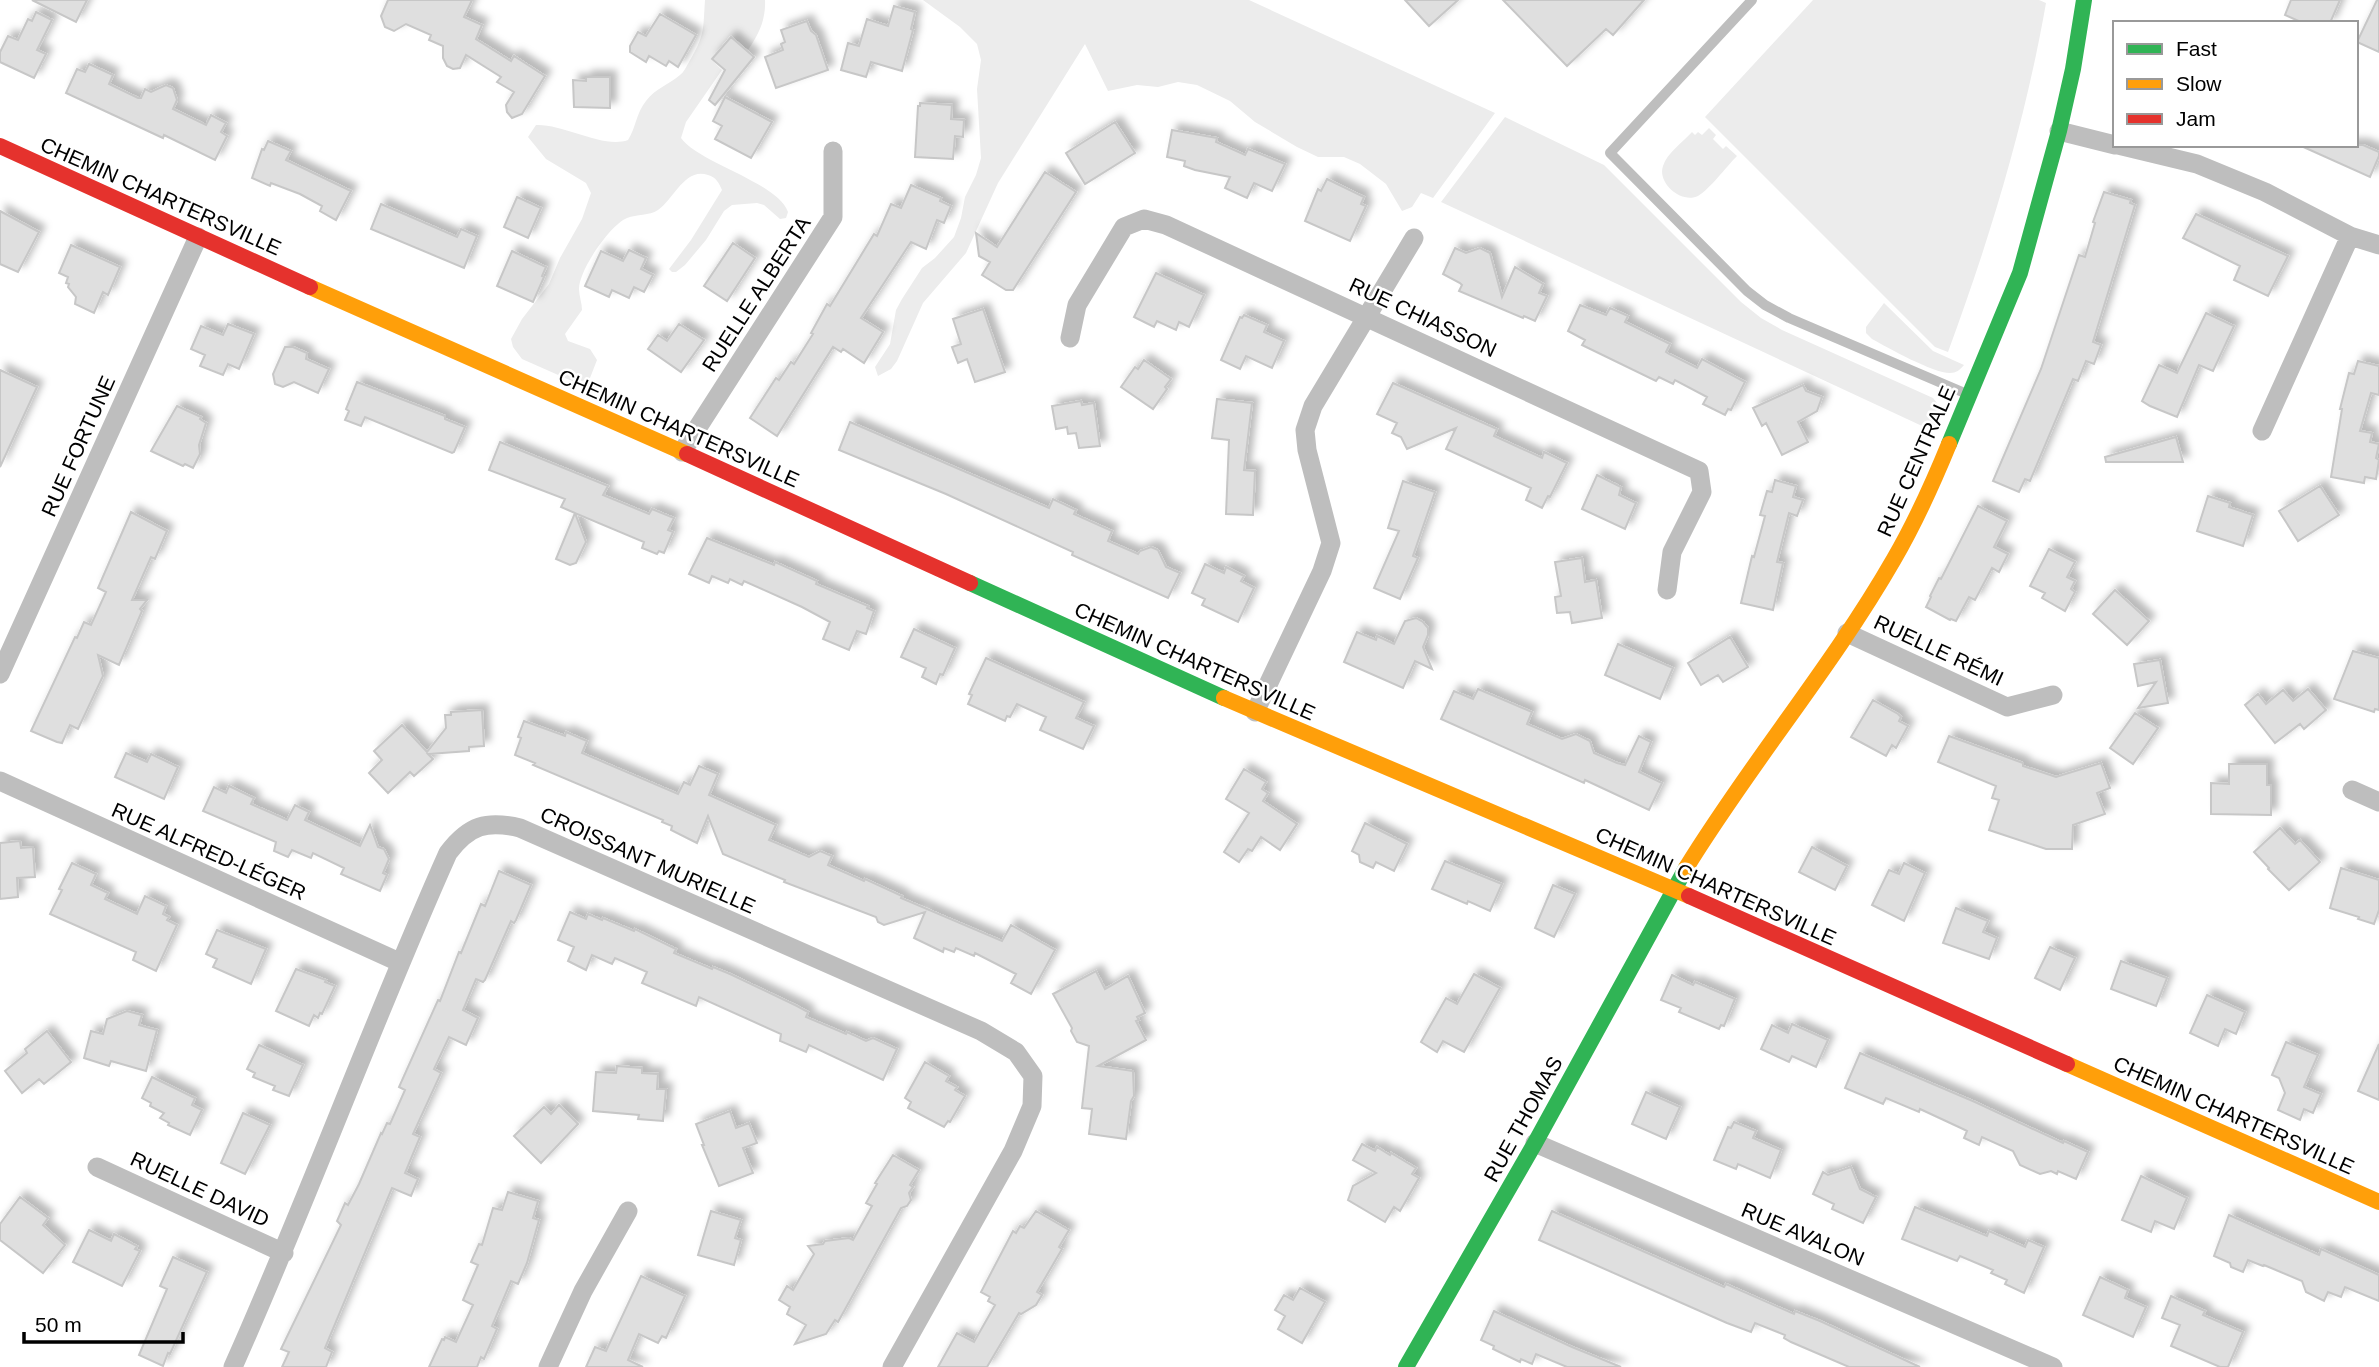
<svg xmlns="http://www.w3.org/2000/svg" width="2379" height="1367" viewBox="0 0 2379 1367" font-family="Helvetica,sans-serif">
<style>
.green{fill:#ececec}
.building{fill:#dfdfdf;stroke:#c7c7c7;stroke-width:2;filter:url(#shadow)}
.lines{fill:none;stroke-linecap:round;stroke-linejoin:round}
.lane{stroke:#bebebe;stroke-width:10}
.street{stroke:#bebebe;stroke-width:19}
.fast{stroke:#30b455;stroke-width:16}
.slow{stroke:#ff9f0a;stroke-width:16}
.jam{stroke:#e5322d;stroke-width:16}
.labels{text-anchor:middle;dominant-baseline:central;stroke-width:5;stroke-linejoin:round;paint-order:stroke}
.street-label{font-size:21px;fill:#000;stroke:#fff}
</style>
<defs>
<filter id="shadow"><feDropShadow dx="6" dy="-6" stdDeviation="3.5" flood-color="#0004"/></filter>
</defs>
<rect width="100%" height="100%" fill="#fff"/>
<path class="green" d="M705,0H765C766,19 759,34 748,50L730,36L711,59L722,70L686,122L681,138C699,163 777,182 788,212L786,218L780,219L764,205L757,203L732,205L724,211L706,240L685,265L676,272H672L669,269L691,240L722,190C719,183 716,177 708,175C685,167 674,199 658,210C649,216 637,214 627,218C610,225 579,270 579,289C579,296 582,303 582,310L565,334L568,341L590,349L597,360L590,378L580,383L574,382L522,359L513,347L511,339L522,319L549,284L560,258L582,219L591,193L586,183L546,159L528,137L536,125C565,124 603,149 628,140C636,128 636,113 646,101C656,88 668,85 680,75C684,72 686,67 689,62C705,35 703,30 705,0Z
M923,0H1249L1495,113L1433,198L1421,193L1412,207L1402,211L1386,184L1360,164L1344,157H1318L1297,147L1255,122L1230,101L1197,85L1178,82L1158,87L1137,85L1108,91L1085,44L998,183L966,253L923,303L897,361L891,369L878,376L875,367L890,344L896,310L902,299L922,268L935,258L954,237L961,218L965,197L976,175L981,158L977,89L981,60L977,44L960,27Z
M1813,0H2039L2046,3C2025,123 1990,238 1948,352L1935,347L1705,117Z
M1505,117L1604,165L1741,302L1761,318L1782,330L1933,398C1944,410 1941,419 1935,432L1441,202Z
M1709,128L1716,135L1713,139L1723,149L1726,146L1737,156C1726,167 1710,189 1698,196C1681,204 1657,183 1663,166C1667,153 1683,142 1692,132L1695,135L1698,132L1702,135Z
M1884,303L1933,351L1964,365C1960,370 1956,373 1950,373C1933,373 1888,348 1872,339L1866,333V327Z"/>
<path class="building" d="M32,0H87L76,22Z
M388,0H472L464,17L482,25L476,39L511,61L514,56L545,76L522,114L512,118L507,112L506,105L514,92L497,82L501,77L466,55L460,68L453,69L447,66L443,58V46L429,40L431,35L406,24L394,31L385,27L381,16Z
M1405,0H1458L1429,26Z
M1503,0H1644L1613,35L1606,29L1567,66Z
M2291,0H2340L2330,23H2303L2285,15Z
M2377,0H2379V52L2357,42Z
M894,6L915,12L911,29L913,30L902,71L871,62L866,77L841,70L848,43L859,46L867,19L888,26Z
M36,12L52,20L37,50L46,54L34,78L0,62V52L8,36L18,40L28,19L32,21Z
M660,14L696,35L678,67L669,61L666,66L649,56L646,62L630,52V46L638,32L646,36Z
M807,21L811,31L816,35L828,70L776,88L765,57L783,50L781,44L785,42L781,30Z
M731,37L754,57L715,105L709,100L725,70L712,59Z
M89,64L113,75L109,84L138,98H141L145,89L151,92L166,85L173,88L177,100L173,109L206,125L211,115L226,123L221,132L227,136L215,160L164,135L163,138L66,93L77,69L85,72Z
M586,77H610V108L574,107L573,80L586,81Z
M725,97L772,122L751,158L715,139L722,126L713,121Z
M920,103L952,105L951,119L964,120L963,137L955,136L953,159L915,157L918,106H920Z
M1115,122L1135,153L1085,184L1066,153Z
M1172,130L1217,138L1216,142L1245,155L1248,149L1285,164L1272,191L1254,183L1247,198L1225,188L1230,177L1195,170L1184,166L1185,161L1167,157Z
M268,141L291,151L286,160L351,191L336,220L320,211L322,206L300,194L271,183L270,186L252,178L262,149L264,150Z
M2299,145H2363L2379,152V156L2370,177Z
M1045,172L1076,192L1013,290H1006L982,275L990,262L979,256L976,233L997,247Z
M1327,179L1364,197L1361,204L1366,206L1350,241L1305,221L1318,189L1321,191Z
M911,185L941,198L940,201L951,206L944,223L937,220L926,249L911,242L861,318L883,332L864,363L843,349L841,352L833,347L777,436L750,418L776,378L779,380L791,362L794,364L813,334L811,333L827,304L830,306L874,234L877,236L891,204L901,208Z
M2104,192L2131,200L2130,203L2135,205L2093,342L2101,345L2094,364L2086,361L2078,381L2073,379L2030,481L2025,479L2019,492L1993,481L2041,369L2079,255L2085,257L2095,223L2093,222Z
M517,197L541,208L528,238L504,227Z
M381,204L457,237L461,229L477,236L464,268L371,229Z
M0,211L39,232L18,272L0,264Z
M2196,214L2288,256L2268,296L2234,280L2240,266L2183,238Z
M733,243L755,258L727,301L704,286Z
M71,245L120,267L108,295L103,292L94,313L75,304L76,297L68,287L69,284L66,283L68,277L59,273Z
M1455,248L1466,253L1480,248L1490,253L1502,297L1515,267L1543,284L1539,293L1547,296L1535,321L1524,316L1523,318L1459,291L1462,285L1460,283L1443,274Z
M629,250L646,258L641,269L653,275L644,292L634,287L629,298L612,290L609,297L585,286L601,251L623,261Z
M512,251L546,267L542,276L544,277L533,302L497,286Z
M1156,273L1204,295L1189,327L1179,322L1176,330L1157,321L1154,327L1134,317Z
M1580,305L1606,315L1610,308L1628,316L1625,322L1670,344L1666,352L1669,354L1697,368L1702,359L1745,382L1731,410L1728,409L1725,415L1703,404L1707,397L1675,380L1673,384L1659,377L1656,381L1582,345L1585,340L1568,331Z
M983,309L1005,372L975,382L967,359L958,363L952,347L961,344L953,319Z
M2206,313L2234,326L2213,371L2199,365L2177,417L2150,406L2142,401L2159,365L2177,373Z
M1244,315L1267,325L1264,332L1284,341L1272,368L1246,356L1240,369L1221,360L1240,317L1242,318Z
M228,324L254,334L239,369L228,364L223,375L200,366L205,355L191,349L201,326L223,335Z
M679,324L704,340L681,372L648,349L658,335L667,341Z
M285,347H293L307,353L306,359L329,369L318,393L294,382L283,387L275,384L273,374Z
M1144,360L1171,379L1165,387L1167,389L1153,409L1121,387L1135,367L1138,369Z
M2358,361L2379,366V395L2371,393L2360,431L2372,433L2370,442L2379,444L2376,458L2379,460L2376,479L2365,477L2364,483L2331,477L2342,409H2340L2349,373L2354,374Z
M0,370L37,387L0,467Z
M357,382L445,416V419L465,427L454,452L452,453L365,417L361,426L345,420L349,411L346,409Z
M1393,383L1497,429L1494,436L1542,458L1544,452L1567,463L1550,497L1548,496L1542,508L1526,500L1531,488L1446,449L1456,428L1407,449L1401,437L1392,433L1397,423L1377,414Z
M1803,385L1806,391L1822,397L1817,411L1798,422L1808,442L1782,455L1766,423L1762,426L1753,408Z
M1217,399L1252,403L1244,470L1255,471L1253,515L1226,514L1229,440L1212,438Z
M1081,401L1082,405L1094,403L1100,446L1079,448L1076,433L1068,434L1067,427L1056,429L1052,406Z
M177,406L201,417L200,419L206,423L199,445L200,454L193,468L185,464L183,466L151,451Z
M850,422L1049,508L1053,499L1076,510L1074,514L1112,531L1108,541L1138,554L1140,551L1151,547L1158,550L1166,567L1180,573L1168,598L1072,555L1073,552L946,494L839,450Z
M2176,437L2183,462H2106L2105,457Z
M500,442L608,486L603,495L649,514L652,509L674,518L668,530L673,532L664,553L659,551L657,554L642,548L644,542L575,513L586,542L576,563L570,565L556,559L575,513L561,507L565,499L489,470Z
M1597,475L1621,487L1619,495L1636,503L1625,529L1582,509Z
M1775,480L1796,486L1793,497L1803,500L1797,516L1789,513L1777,562L1783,563L1773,610L1741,603L1752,556L1754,557L1765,516L1760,515L1767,491L1772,492Z
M1403,481L1435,492L1413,556L1418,558L1400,599L1374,588L1399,531L1388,528Z
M2320,486L2339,515L2298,541L2279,511Z
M2208,496L2230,503L2229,507L2253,515L2243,546L2197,531Z
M1978,506L2007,521L1994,547L2008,554L1999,572L1992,568L1975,600L1969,597L1956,621L1951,619L1950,620L1926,607L1931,597L1930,596L1939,578L1941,579Z
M131,512L167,531L155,559L151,557L132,600H147L140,609L142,611L119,665L98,655L103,676L78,729L70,725L62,743L57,742L31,731L75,637L77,638L84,622L91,625L106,592L98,588Z
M707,538L774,565L775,562L817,581L816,584L868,606L867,608L874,611L866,634L857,631L849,650L823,639L830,622L802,607L744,581L742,585L730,579L728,583L712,576L709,583L689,574Z
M2049,549L2075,562L2067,577L2075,581L2071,589L2075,592L2065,611L2042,598L2045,593L2030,586Z
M1582,558L1585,582L1596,580L1602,618L1572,623L1570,612L1557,613L1555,597L1561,596L1555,562Z
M1205,564L1224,573L1226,567L1244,576L1241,581L1254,588L1238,622L1202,605L1205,599L1192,593Z
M2115,590L2149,621L2127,645L2093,614Z
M1416,618L1423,622L1428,628V635L1423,647L1432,669L1415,661L1403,688L1344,662L1357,632L1376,640L1377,636L1394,644L1405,621Z
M914,629L955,648L943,675L940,674L936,684L922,677L926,668L901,657Z
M1730,637L1748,667L1723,682L1718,675L1701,685L1688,663Z
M1618,644L1673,668L1660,699L1605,675Z
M2353,651L2379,658V710L2375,709L2374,712L2334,699Z
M986,658L1084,702L1076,718L1094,726L1083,749L1040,730L1046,717L1017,704L1010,717L1007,716L1005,721L968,704L972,695L969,694Z
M2160,660L2168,703L2138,708L2156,682L2138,686L2134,664Z
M1478,689L1532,712L1527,724L1562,739L1576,734L1590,741L1594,753L1617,763L1625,765L1639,736L1651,742L1639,772L1662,783L1649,810L1585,780L1584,783L1441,719L1454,691L1473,699Z
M2308,689L2326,710L2304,729L2300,724L2275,743L2245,705L2258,694L2266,704L2283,690L2293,701Z
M1873,700L1898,714L1901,717L1899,721L1908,726L1896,748L1892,745L1886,756L1851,737Z
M482,710L484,746L469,747V751L428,754L433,759L414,776L410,772L388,793L369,773L382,760L374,751L402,725L427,752L446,728L445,715H451V712Z
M2135,713L2158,728L2133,764L2110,748Z
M524,721L565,736L566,732L587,741L582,753L678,794L684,782L690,785L699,766L718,774L709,795L776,825L769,840L809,857L820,851L832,856L828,865L830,866L864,881L865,879L902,896L901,898L1002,941L1011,925L1055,950L1031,994L1011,983L1016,974L975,953L974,956L956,948L954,952L944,948L943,952L914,938L925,912L884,925L878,922L876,917L784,882L785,880L723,854L708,816L697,843L671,830L672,826L662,822L663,820L533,765L535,763L515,755L521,738L518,737Z
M1949,736L2023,763V766L2056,777L2101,763L2110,788L2097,793L2105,814L2073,825L2072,849H2046L1989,830L1999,800L1992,798L1996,786L1938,762Z
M126,753L147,762L151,754L178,767L164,799L115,777Z
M2229,764H2267V785H2271V815L2211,814V783L2229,784Z
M1244,769L1266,782L1262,789L1268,793L1263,801L1297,824L1280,850L1261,837L1252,851L1248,849L1239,862L1224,852L1249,813L1226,799Z
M229,786L254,798L251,804L287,820L295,805L309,812L305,820L360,846L370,825L378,847L384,849L389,859L383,873L387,875L380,891L341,874L344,868L313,853L311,858L292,850L288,857L274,851L276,842L203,811L214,787L226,793Z
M1365,823L1407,844L1394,871L1376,862L1373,868L1360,862L1359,855L1352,851Z
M2280,828L2295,844L2300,840L2320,862L2289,890L2268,869L2269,868L2254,852Z
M20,841L21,848L33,847L35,877L17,878L18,897L0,899V843Z
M1812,847L1847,866L1835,890L1799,872Z
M1445,861L1502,884L1490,911L1468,901L1467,904L1432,889Z
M72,863L96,874L91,885L108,893L105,899L137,914L145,896L166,906L163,914L169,917L167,920L177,925L156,971L133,960L136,952L50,914L62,890L59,889Z
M1904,863L1925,873L1904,921L1872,905L1889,870L1899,874Z
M2341,868L2379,880V910L2374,924L2358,919L2359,917L2330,908Z
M499,871L531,885L516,920L514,923L511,921L485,980L483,982L476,979L463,1010L478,1018L466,1045L449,1037L434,1069L441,1073L413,1134L420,1137L405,1173L418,1179L411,1196L392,1188L330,1336L325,1348L332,1352L326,1367H282L289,1352L281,1349L341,1225L337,1221L345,1203L348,1205L359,1184L381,1133L382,1134L387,1123L390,1124L405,1090L399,1087L438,1000L440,1001L459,952L461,953L481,904L485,906Z
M1553,885L1575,894L1554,937L1535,928Z
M1956,908L1988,921L1983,932L1997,938L1989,959L1943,943Z
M570,912L586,919L588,914L602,920L603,918L634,931L635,929L676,949L674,953L712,969L713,967L730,974L797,1006L808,1012L806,1017L846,1034L847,1032L866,1041L873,1038L897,1049L883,1080L809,1045L806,1052L780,1041L781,1034L699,997L696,1006L642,983L647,972L615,958L612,964L592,955L586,970L568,961L574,947L558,940Z
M217,930L266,949L251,984L213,967L217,959L206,954Z
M2050,947L2075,958L2060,990L2035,978Z
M2121,961L2167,978L2156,1006L2111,989Z
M296,969L326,980L325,982L335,986L322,1014L320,1013L318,1018L314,1015L309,1026L276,1011Z
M1096,971L1105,989L1128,976L1145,1013L1137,1017L1139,1020L1136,1021L1146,1040L1098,1066L1133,1071L1134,1096L1131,1101L1126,1139L1089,1134L1092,1109L1082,1108L1089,1046L1077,1042L1071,1031L1072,1028L1053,994Z
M1474,974L1500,988L1464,1052L1443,1041L1437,1052L1421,1042L1446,998L1457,1004Z
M1672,975L1693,985L1695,982L1735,999L1724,1026L1721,1025L1719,1029L1679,1012L1681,1008L1661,1000Z
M2207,995L2245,1012L2236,1034L2225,1029L2218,1046L2190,1033Z
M127,1011L142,1015L139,1025L157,1030L146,1071L111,1061L109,1066L84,1058L91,1031L103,1034L107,1019Z
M1792,1024L1828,1040L1816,1067L1792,1056L1789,1062L1761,1049L1772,1025L1788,1033Z
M47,1031L71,1062L44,1084L39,1079L22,1093L5,1071L27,1053L25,1049Z
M2286,1042L2318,1055L2304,1087L2321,1094L2313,1113L2304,1109L2300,1120L2278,1110L2285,1093L2279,1078L2272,1075Z
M2379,1044V1100L2358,1091Z
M259,1045L303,1065L289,1096L273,1090L275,1086L253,1077L255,1073L247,1069Z
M1860,1053L1975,1102L2063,1143L2064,1141L2088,1152L2076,1179L2058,1171L2057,1174L2051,1171L2040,1174L2020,1165L2013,1151L1982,1137L1979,1145L1964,1138L1967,1131L1963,1129L1920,1109L1919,1112L1886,1098L1883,1104L1845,1088Z
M925,1062L949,1076L946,1081L957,1087L955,1090L965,1096L950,1122L948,1121L944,1127L908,1108L911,1102L905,1098Z
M617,1066L642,1068V1073L658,1074L657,1089H666L663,1121L638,1119L639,1115L593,1111L596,1072L616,1073Z
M152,1077L195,1098L192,1105L202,1110L190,1135L168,1125L169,1123L160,1118L164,1113L150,1106L151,1103L142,1098Z
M1646,1092L1680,1107L1666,1139L1632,1124Z
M559,1105L578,1124L541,1163L514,1136L544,1107L551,1114Z
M730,1111L736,1128L749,1123L757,1143L743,1148L753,1173L719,1186L702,1145H704L696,1124Z
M243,1113L270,1125L245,1174L221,1163Z
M1734,1122L1756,1131L1753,1138L1781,1150L1770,1178L1738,1164L1736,1169L1714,1160L1728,1127L1731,1128Z
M1362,1144L1375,1151L1377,1147L1390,1155L1391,1153L1416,1168L1412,1174L1419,1178L1400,1211L1394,1207L1385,1222L1348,1200L1353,1186L1376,1173L1353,1160Z
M893,1155L919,1170L910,1185L913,1187L909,1193L911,1200L907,1206L901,1208L838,1322L835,1320L826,1334L795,1344L806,1325L787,1314L790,1307L779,1300L787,1286L793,1290L814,1254L808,1246L823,1244L825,1241L849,1238L853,1240L872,1206L866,1203L877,1184L875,1183Z
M1851,1167L1860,1189L1876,1197L1863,1223L1832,1209L1834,1204L1813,1194L1823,1172L1828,1175Z
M2141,1176L2187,1198L2174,1229L2155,1221L2151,1232L2122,1220Z
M508,1192L538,1201L533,1218L539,1220L527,1263L518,1284L511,1281L492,1326L497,1329L484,1359L481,1357L477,1367H429L442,1339L444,1340L445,1337L456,1342L473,1305L463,1300L478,1265L471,1262L479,1244L482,1245L493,1208L502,1210Z
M20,1197L48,1218L43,1225L65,1245L43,1273L0,1240V1224Z
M1915,1207L1987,1236L1989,1231L2025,1247L2028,1240L2044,1247L2024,1293L2005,1284L2007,1280L1991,1273L1993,1270L1960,1256L1957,1261L1902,1239Z
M711,1211L741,1220L735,1238L741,1240L734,1265L698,1255Z
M1036,1211L1069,1230L1059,1247L1062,1249L1037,1292L1042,1295L1036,1305L1021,1314L1019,1313L987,1367H938L957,1333L974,1342L995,1305L988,1301L990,1297L981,1292L1013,1231L1016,1233L1020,1226L1024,1228Z
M1552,1211L1724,1287L1726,1284L1794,1314L1795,1311L1820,1321L1920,1367H1849L1791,1342L1784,1338L1785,1335L1755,1323L1751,1332L1727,1323L1539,1240Z
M2229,1215L2319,1255L2321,1249L2379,1275V1301L2345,1287L2341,1297L2328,1292L2324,1301L2306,1292L2302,1281L2264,1265L2263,1266L2248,1260L2243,1272L2231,1267L2230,1263L2214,1256Z
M89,1230L111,1241L114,1234L137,1246L135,1249L140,1251L122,1286L73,1262Z
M173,1257L207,1272L170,1354L168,1353L163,1366L139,1355L167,1289L160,1286Z
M641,1276L685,1296L666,1338L662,1336L658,1343L639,1334L628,1360L643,1367H586L595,1347L606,1351Z
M2100,1277L2128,1290L2125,1298L2146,1307L2133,1337L2083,1315Z
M1300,1288L1325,1302L1302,1343L1278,1329L1285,1316L1275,1310L1284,1295L1293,1300Z
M2171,1296L2205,1311L2203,1315L2243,1332L2228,1367H2220L2171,1346L2180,1325L2162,1318Z
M1494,1311L1572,1347L1621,1367H1567L1536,1354L1532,1364L1521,1359L1520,1362L1493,1349L1494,1346L1481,1340Z"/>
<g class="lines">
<path class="lane" d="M1752,0L1610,153L1747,291L1765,305L1789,318L1967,394"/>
<path class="street" d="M2059,131L2115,145
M2118,145L2197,164L2265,192L2350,236L2379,245
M1070,338L1077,305L1124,227L1144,219L1166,225L1699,471L1702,492L1672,552L1667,590
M2262,431L2350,236
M682,452L833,217V151
M1847,633L2007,707L2053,695
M0,674L198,237
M1255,712L1322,571L1331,543L1307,450L1305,430L1313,406L1414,238
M0,781L399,962
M2352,790L2379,802
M1535,1143L2053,1367
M97,1167L284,1253
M233,1367C309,1197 372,1023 448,853C469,825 487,820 520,828L981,1031L1016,1052L1033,1076L1032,1106L1013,1151L892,1367
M548,1367L583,1291L628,1211"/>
<path class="fast" d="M1949,444L2020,273L2059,131L2073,69L2084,0
M970,583L1224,698
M1406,1367L1535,1143L1686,868"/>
<path class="slow" d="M310,287L687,454
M1224,698L1689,896
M1686,868C1751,762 1832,667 1894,559C1915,523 1933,483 1949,444
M2067,1064L2379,1202"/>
<path class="jam" d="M0,146L310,287
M687,454L970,583
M1689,896L2067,1064"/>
</g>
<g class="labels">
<g class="street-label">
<text transform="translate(161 196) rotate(24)">CHEMIN CHARTERSVILLE</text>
<text transform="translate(756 294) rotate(-57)">RUELLE ALBERTA</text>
<text transform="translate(1423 317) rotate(25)">RUE CHIASSON</text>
<text transform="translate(679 428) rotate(24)">CHEMIN CHARTERSVILLE</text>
<text transform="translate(78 446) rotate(-66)">RUE FORTUNE</text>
<text transform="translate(1916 461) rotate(-66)">RUE CENTRALE</text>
<text transform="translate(1939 650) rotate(25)">RUELLE RÉMI</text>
<text transform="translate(1195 661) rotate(24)">CHEMIN CHARTERSVILLE</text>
<text transform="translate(209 851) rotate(24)">RUE ALFRED-LÉGER</text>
<text transform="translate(648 860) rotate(24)">CROISSANT MURIELLE</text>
<text transform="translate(1716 886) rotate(24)">CHEMIN CHARTERSVILLE</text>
<text transform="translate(2234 1115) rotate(24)">CHEMIN CHARTERSVILLE</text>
<text transform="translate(1523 1119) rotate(-61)">RUE THOMAS</text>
<text transform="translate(200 1189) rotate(25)">RUELLE DAVID</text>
<text transform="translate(1803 1234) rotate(23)">RUE AVALON</text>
</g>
</g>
<rect x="2113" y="21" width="245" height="126" fill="#ffffff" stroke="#999999" stroke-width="2"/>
<rect x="2127" y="44" width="35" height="10" fill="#30b455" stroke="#999999" stroke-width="2"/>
<text x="2176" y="56" font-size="21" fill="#000000">Fast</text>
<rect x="2127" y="79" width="35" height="10" fill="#ff9f0a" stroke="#999999" stroke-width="2"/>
<text x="2176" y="91" font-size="21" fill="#000000">Slow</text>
<rect x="2127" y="114" width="35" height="10" fill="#e5322d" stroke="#999999" stroke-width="2"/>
<text x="2176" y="126" font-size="21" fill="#000000">Jam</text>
<path d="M24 1332v10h159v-10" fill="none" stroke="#000000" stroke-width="3.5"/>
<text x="35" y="1332" font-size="21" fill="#000000" stroke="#ffffff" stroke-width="5" paint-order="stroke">50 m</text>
</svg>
